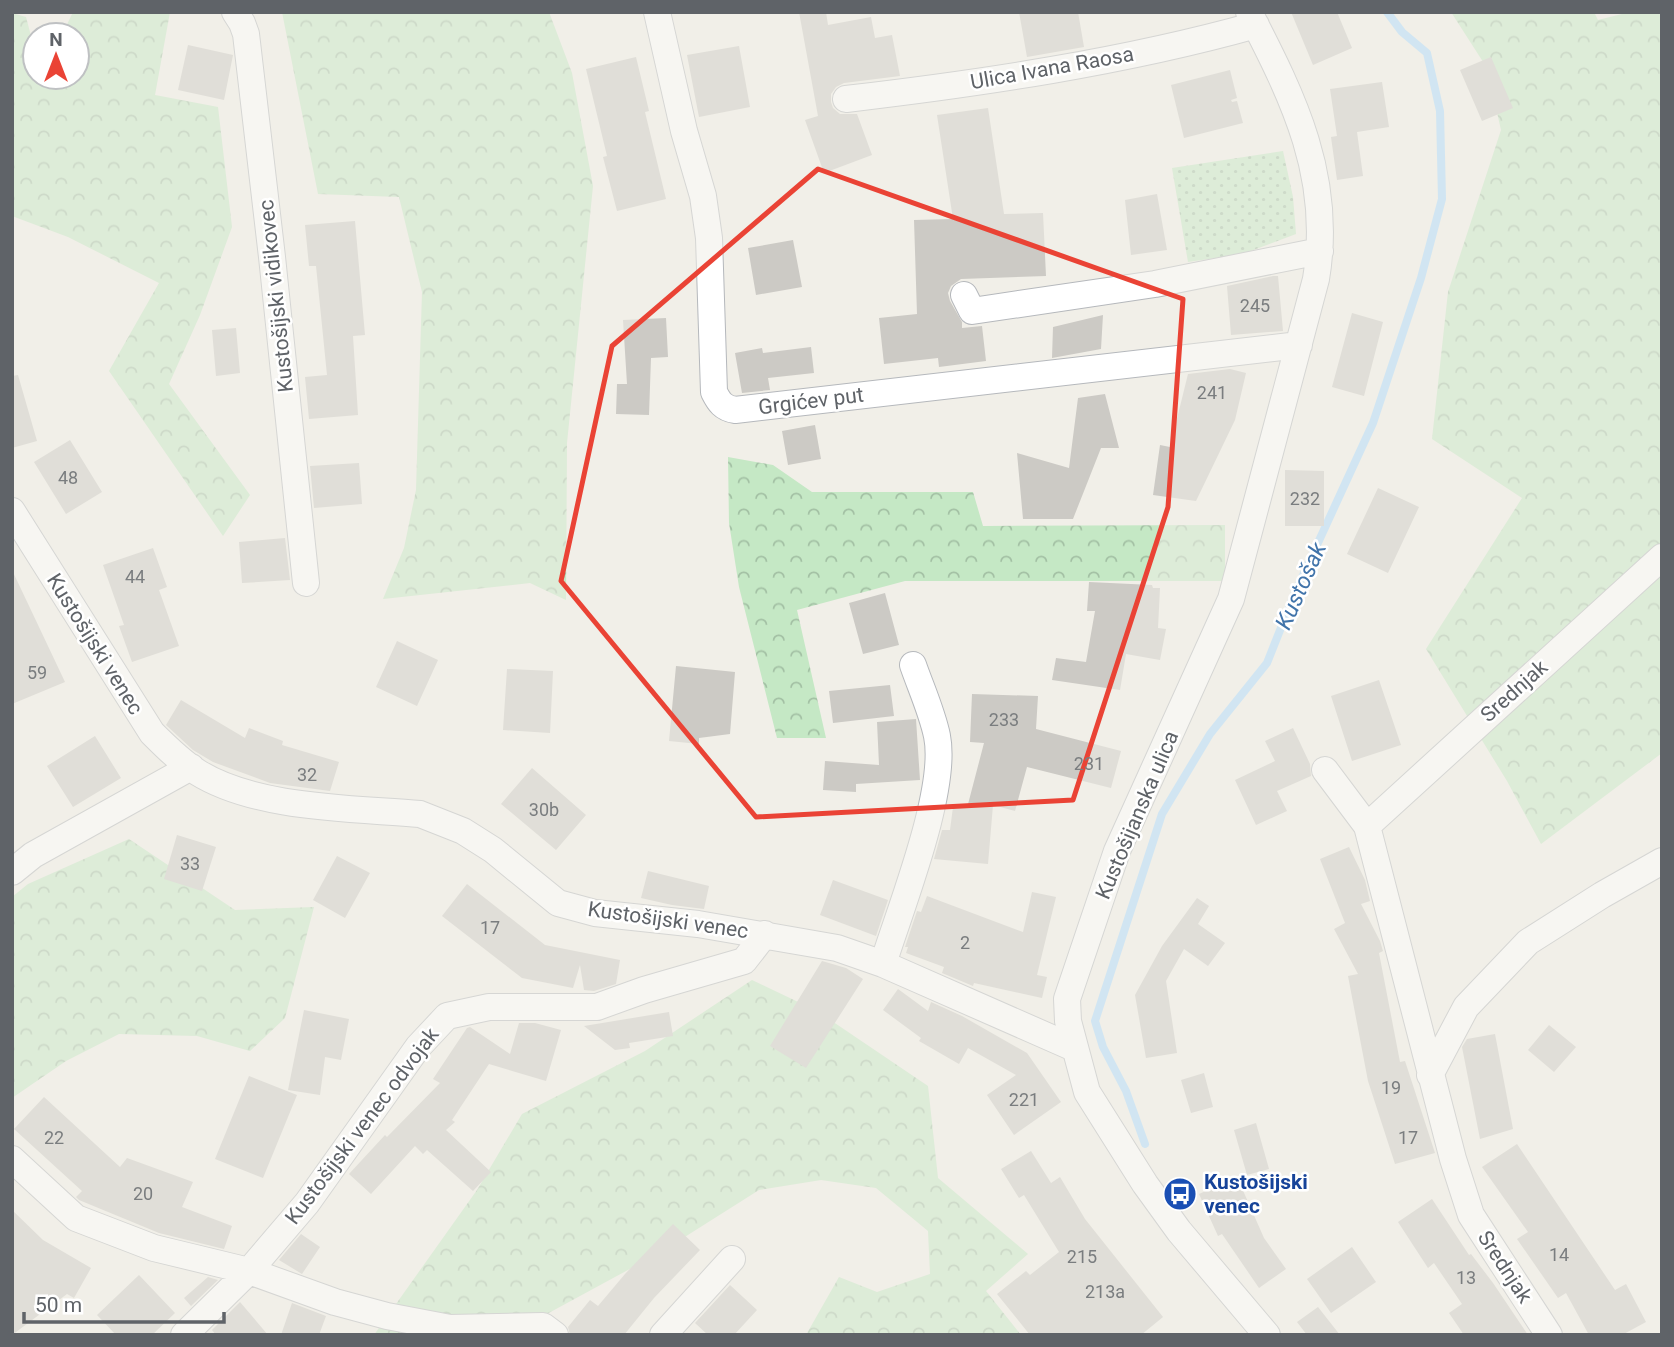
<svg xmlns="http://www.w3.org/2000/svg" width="1674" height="1347" viewBox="0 0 1674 1347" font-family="Roboto,sans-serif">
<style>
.grass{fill:url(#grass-dots)}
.forest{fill:url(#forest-crowns)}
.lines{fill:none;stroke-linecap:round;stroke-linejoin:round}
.stream{stroke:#aadaff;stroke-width:8}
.building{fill:#cccac5}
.minor-casing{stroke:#b5b8bc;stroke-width:28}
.minor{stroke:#fff;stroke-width:26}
.marked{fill:none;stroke:#ea4335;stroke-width:5;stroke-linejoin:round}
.labels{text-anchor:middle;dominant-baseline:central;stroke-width:5;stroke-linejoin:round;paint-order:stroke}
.number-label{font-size:18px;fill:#7a7d7f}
.street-label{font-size:21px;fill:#5f6368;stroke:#fff}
.transit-label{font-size:21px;font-weight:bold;fill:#164399;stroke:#fff;text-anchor:start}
.water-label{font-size:23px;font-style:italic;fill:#4174aa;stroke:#fff}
</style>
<defs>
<pattern id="grass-dots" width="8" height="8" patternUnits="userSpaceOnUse" patternTransform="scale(1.75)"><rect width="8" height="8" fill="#c5e8c5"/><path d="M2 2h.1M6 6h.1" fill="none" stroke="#a3c0a4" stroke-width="1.8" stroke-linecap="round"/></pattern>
<pattern id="forest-crowns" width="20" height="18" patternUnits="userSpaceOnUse" patternTransform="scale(1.75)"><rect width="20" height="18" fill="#c5e8c5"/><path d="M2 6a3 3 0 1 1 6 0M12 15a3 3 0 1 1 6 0" fill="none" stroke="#a3c0a4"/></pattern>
</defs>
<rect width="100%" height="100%" fill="#f1efe8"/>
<path class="grass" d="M1283,151L1293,197L1296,234L1243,254L1188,262L1172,168Z"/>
<path class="forest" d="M73,12H170L155,95L218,107L232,227L200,315L169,384L250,495L223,536L109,371L159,283L68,237L12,216V13L26,17L35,51V77H77V35H62Z
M282,12H549L572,73L593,186L567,443L566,600L530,583L383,599L404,548L416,490L422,292L399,197L318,194Z
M1451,12H1594L1598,20L1630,12H1662V753L1541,844L1507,781L1426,649L1522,498L1432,439L1448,292L1501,130L1487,68Z
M728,457L773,465L812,492H973L983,526L1225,525V581H905L797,610L826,738H777L739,587L729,523Z
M129,839L235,910L314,907L285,1018L250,1051L197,1036L119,1034L66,1061L12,1098V897L28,884Z
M752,980L817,1011L928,1086L938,1178L1028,1254L986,1291L1021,1335H806L839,1277L877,1292L930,1274L928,1231L876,1188L821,1180L759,1190L661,1252L545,1315L528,1335H374L477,1190L522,1114L645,1051Z"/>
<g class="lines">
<path class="stream" d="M1145,1144L1126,1091L1103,1047L1095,1021L1162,814L1210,734L1267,663L1294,595L1373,423L1421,278L1442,199L1440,111L1427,53L1402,32L1387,12"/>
</g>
<path class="building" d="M799,12H826L828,25L871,17L875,38L892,35L900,76L844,83L836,87L831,94V102L833,108L840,114H857L872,155L824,173L805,120L818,116Z
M1019,12H1078L1084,47L1027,57Z
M1291,12H1337L1352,48L1313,65Z
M188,45L233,55L224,100L178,90Z
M739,46L750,107L699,117L687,55Z
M636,57L649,111L645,112L666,199L617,211L603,157L607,156L586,69Z
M1491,57L1513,108L1482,121L1460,70Z
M1230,70L1237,98L1231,100L1232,102L1237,101L1243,123L1184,138L1171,85Z
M1382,82L1389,127L1357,132L1363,176L1337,180L1331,137L1337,136L1330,89Z
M988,108L1004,214L1043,213L1046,276L961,279L951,286L948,293L950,301L962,322V328L982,326L986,361L939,367L938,358L884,364L879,318L917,314L914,220L953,219L937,115Z
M1157,194L1167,250L1131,255L1125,200Z
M355,221L365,335L353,336L358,415L309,419L305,377L327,375L316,266H309L305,225Z
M793,240L802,287L756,295L748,248Z
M1273,276H1278L1283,331L1231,335L1227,286Z
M1352,313L1383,322L1364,396L1332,387Z
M1103,315L1101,349L1052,358L1053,327Z
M666,318L668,357L651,358L649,415L616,414L617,384H627L623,320Z
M236,328L240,373L216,376L212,330Z
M811,347L814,373L768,378L770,390L742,393L735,353L762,348L763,353Z
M1230,369L1246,373L1235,420L1196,501L1153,495L1160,445L1170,447L1188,374Z
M18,375L37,441L12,448V376Z
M1105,394L1119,448H1101L1073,519H1023L1017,453L1069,468L1078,398Z
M815,425L821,459L788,465L782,431Z
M70,440L102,492L66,514L34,462Z
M359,463L362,504L314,508L310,466Z
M1285,470L1324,471V526H1285Z
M1378,488L1419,507L1388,573L1347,554Z
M285,538L290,580L242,583L239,542Z
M153,548L167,587L159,590L179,646L132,662L119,626L124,625L103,565Z
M12,570L65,682L12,704Z
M1089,582L1152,585L1153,588H1160L1158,628L1166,629L1160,660L1126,654L1120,690L1052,680L1056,658L1086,662L1095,611H1087Z
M885,593L899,645L863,654L849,603Z
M397,641L438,660L417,706L376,687Z
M676,666L735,672L730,734L699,738V744L669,741Z
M507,669L553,671L550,733L503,730Z
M1379,680L1401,745L1352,761L1331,696Z
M890,685L894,716L833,723L829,691Z
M972,694L1038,696L1036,729L1121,751L1111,788L1027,767L1015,811L993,805L988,864L934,859L942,830H950L953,807L967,808L984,743L970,742Z
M181,700L245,738L249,728L283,741L282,745L339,762L330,791L270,783L213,762L193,750L166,725Z
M916,719L920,780L856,784V792L823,790L825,761L879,765L877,722Z
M1293,728L1310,764L1311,776L1277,791L1287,811L1256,825L1235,780L1275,761L1265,741Z
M95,736L121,778L73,807L47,766Z
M532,768L586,815L556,850L501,804Z
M177,835L216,847L202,891L164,879Z
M1349,847L1365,880L1370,901L1361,904L1380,941L1383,951L1379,953L1400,1062L1405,1061L1435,1153L1395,1164L1368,1081L1348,976L1358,974L1334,929L1345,923L1320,859Z
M337,856L370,873L345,918L313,900Z
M648,871L709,886L704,909L672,905L641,898Z
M833,880L888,900L876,936L820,915Z
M467,884L545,945L620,960L616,984L594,991L584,990L580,965L573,988L522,978L442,916Z
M1032,892L1056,897L1037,975L1047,977L1042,998L974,983L973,986L942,973L944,967L906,953L908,947H905L917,911L921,912L927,896L1023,932Z
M1197,898L1209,906L1198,924L1225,943L1208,966L1184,949L1166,981L1177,1053L1146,1058L1135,995L1162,946Z
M822,961L846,968L863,979L806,1068L770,1046Z
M898,989L928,1011L931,1002L962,1016L1027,1053L1061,1102L1014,1135L987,1095L1016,1075L968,1048L959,1064L919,1041L921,1038L883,1010Z
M304,1010L349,1019L341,1060L325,1057L320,1095L288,1090Z
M669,1012L673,1036L629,1043L630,1048L615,1050L584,1026Z
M519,1023H535L561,1030L546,1081L489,1064L452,1120L455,1122L446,1130L491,1172L473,1191L427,1150L423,1154L415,1146L371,1194L349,1174L385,1135L387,1137L440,1083L433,1079L467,1028L470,1027L510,1054Z
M1549,1025L1576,1047L1554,1072L1528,1050Z
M1495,1034L1513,1129L1480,1139L1462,1047L1467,1039Z
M1204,1073L1213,1107L1191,1113L1181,1080Z
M249,1076L297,1095L263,1178L215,1159Z
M44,1097L120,1167L127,1158L193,1182L182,1207L232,1226L224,1249L159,1233L79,1200L76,1197L82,1191L14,1129Z
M1256,1123L1269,1169L1247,1175L1234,1130Z
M1517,1144L1615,1290L1626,1284L1646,1322L1622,1335H1589L1566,1293L1558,1298L1517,1239L1528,1232L1482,1167Z
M1031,1151L1051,1183L1060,1177L1085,1219L1163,1317L1141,1335H1030L997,1294L1026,1271L1030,1275L1059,1252L1024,1195L1019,1198L1001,1169Z
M1237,1177L1264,1238L1286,1269L1259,1288L1222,1234L1218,1236L1199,1194Z
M1432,1199L1469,1255L1471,1254L1493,1283L1528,1335H1464L1449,1313L1462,1304L1434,1263L1428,1268L1398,1222Z
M12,1210L43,1240L91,1268L74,1298L67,1294L12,1335Z
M673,1224L700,1250L654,1298L624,1335H570L568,1327L590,1300L598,1306L625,1274Z
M301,1234L320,1247L302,1274L279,1260Z
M1352,1247L1376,1282L1331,1313L1307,1279Z
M139,1275L175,1313L152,1335H116L97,1315Z
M208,1277L218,1280L191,1306L184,1298Z
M730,1285L757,1310L734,1335H708L695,1323Z
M240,1302L268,1335H216L212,1330Z
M292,1303L326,1316L319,1335H281Z
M1318,1307L1340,1335H1307L1297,1322Z"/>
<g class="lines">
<defs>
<path id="minor" d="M235,12L242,23L246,34L272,257L306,583
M657,12L684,131L703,196L709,238L714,392C719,402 723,408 735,410L1299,345
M1249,12C1294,99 1333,178 1316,279L1231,599L1117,851L1067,999L1068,1021L1087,1092L1145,1184L1179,1231L1267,1335
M846,99C982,83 1124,62 1256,25
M964,295L972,311L1155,284L1320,251
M12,511L152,733C166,747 180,761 197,772C256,809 352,808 420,814L463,831L493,850L558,903L595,913L698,924L837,948L883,964L1074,1048
M1325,770L1367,826L1453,1159L1471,1215L1549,1335
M1367,826L1662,557
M12,872L33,855L191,767
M883,964C900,909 948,790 937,736C932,712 921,688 913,665
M1430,1075L1466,1007L1528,942L1602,895L1662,861
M12,1159L76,1218L154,1248L249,1271L307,1203L418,1047L447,1016L489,1007H597L644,990L744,961L765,934
M184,1335L249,1271L335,1302L387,1316L450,1328L543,1326L555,1335
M663,1335L732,1259"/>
</defs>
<use href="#minor" class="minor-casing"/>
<use href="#minor" class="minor"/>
</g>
<path d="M0 0H1674V1347H0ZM818,169L1183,299L1168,507L1073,800L756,817L561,581L612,346Z" fill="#f1efe8" fill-opacity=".55" fill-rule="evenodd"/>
<path class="marked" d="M818,169L1183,299L1168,507L1073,800L756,817L561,581L612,346Z"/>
<defs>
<symbol id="bus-disc" viewBox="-11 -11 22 22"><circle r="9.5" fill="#1a4fb4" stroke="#fff"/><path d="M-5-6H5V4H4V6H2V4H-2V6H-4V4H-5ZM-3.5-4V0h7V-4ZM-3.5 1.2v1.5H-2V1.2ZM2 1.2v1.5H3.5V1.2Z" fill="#fff"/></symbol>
</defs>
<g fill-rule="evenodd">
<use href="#bus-disc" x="1161" y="1175" width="38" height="38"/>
</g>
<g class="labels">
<g class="number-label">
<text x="1255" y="305">245</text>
<text x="1212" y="392">241</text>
<text x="68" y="477">48</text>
<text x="1305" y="498">232</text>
<text x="135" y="576">44</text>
<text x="37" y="672">59</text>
<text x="1004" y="719">233</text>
<text x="1089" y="763">231</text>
<text x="307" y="774">32</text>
<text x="544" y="809">30b</text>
<text x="190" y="863">33</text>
<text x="490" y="927">17</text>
<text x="965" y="942">2</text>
<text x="1391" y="1087">19</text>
<text x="1024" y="1099">221</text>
<text x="54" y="1137">22</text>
<text x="1408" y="1137">17</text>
<text x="143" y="1193">20</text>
<text x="1559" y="1254">14</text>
<text x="1082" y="1256">215</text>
<text x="1466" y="1277">13</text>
<text x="1105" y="1291">213a</text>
</g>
<g class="street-label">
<text transform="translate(1052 68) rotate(-10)">Ulica Ivana Raosa</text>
<text transform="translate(276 296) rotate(-96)">Kustošijski vidikovec</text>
<text transform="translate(811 401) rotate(-7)">Grgićev put</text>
<text transform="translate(95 644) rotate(58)">Kustošijski venec</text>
<text transform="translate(1514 691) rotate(-42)">Srednjak</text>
<text transform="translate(1137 815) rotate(-67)">Kustošijanska ulica</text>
<text transform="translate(668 920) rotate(8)">Kustošijski venec</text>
<text transform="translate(362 1126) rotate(-53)">Kustošijski venec odvojak</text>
<text transform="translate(1505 1267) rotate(57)">Srednjak</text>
</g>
<g class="transit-label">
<text x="1204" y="1182">Kustošijski<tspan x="1204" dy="24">venec</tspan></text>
</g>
<g class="water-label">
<text transform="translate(1301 586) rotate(-66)">Kustošak</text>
</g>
</g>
<rect width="1674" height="1347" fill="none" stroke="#5f6368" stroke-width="28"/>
<g transform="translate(56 56)"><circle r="33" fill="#ffffff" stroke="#bfc1c3" stroke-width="2"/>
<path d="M0-5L12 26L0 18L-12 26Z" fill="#ea4335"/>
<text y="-10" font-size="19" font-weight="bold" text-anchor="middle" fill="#5f6368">N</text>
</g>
<path d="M24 1312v10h200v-10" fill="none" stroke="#5f6368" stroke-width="3.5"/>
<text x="35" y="1312" font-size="21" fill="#5f6368" stroke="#ffffff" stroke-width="5" paint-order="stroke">50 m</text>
</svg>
